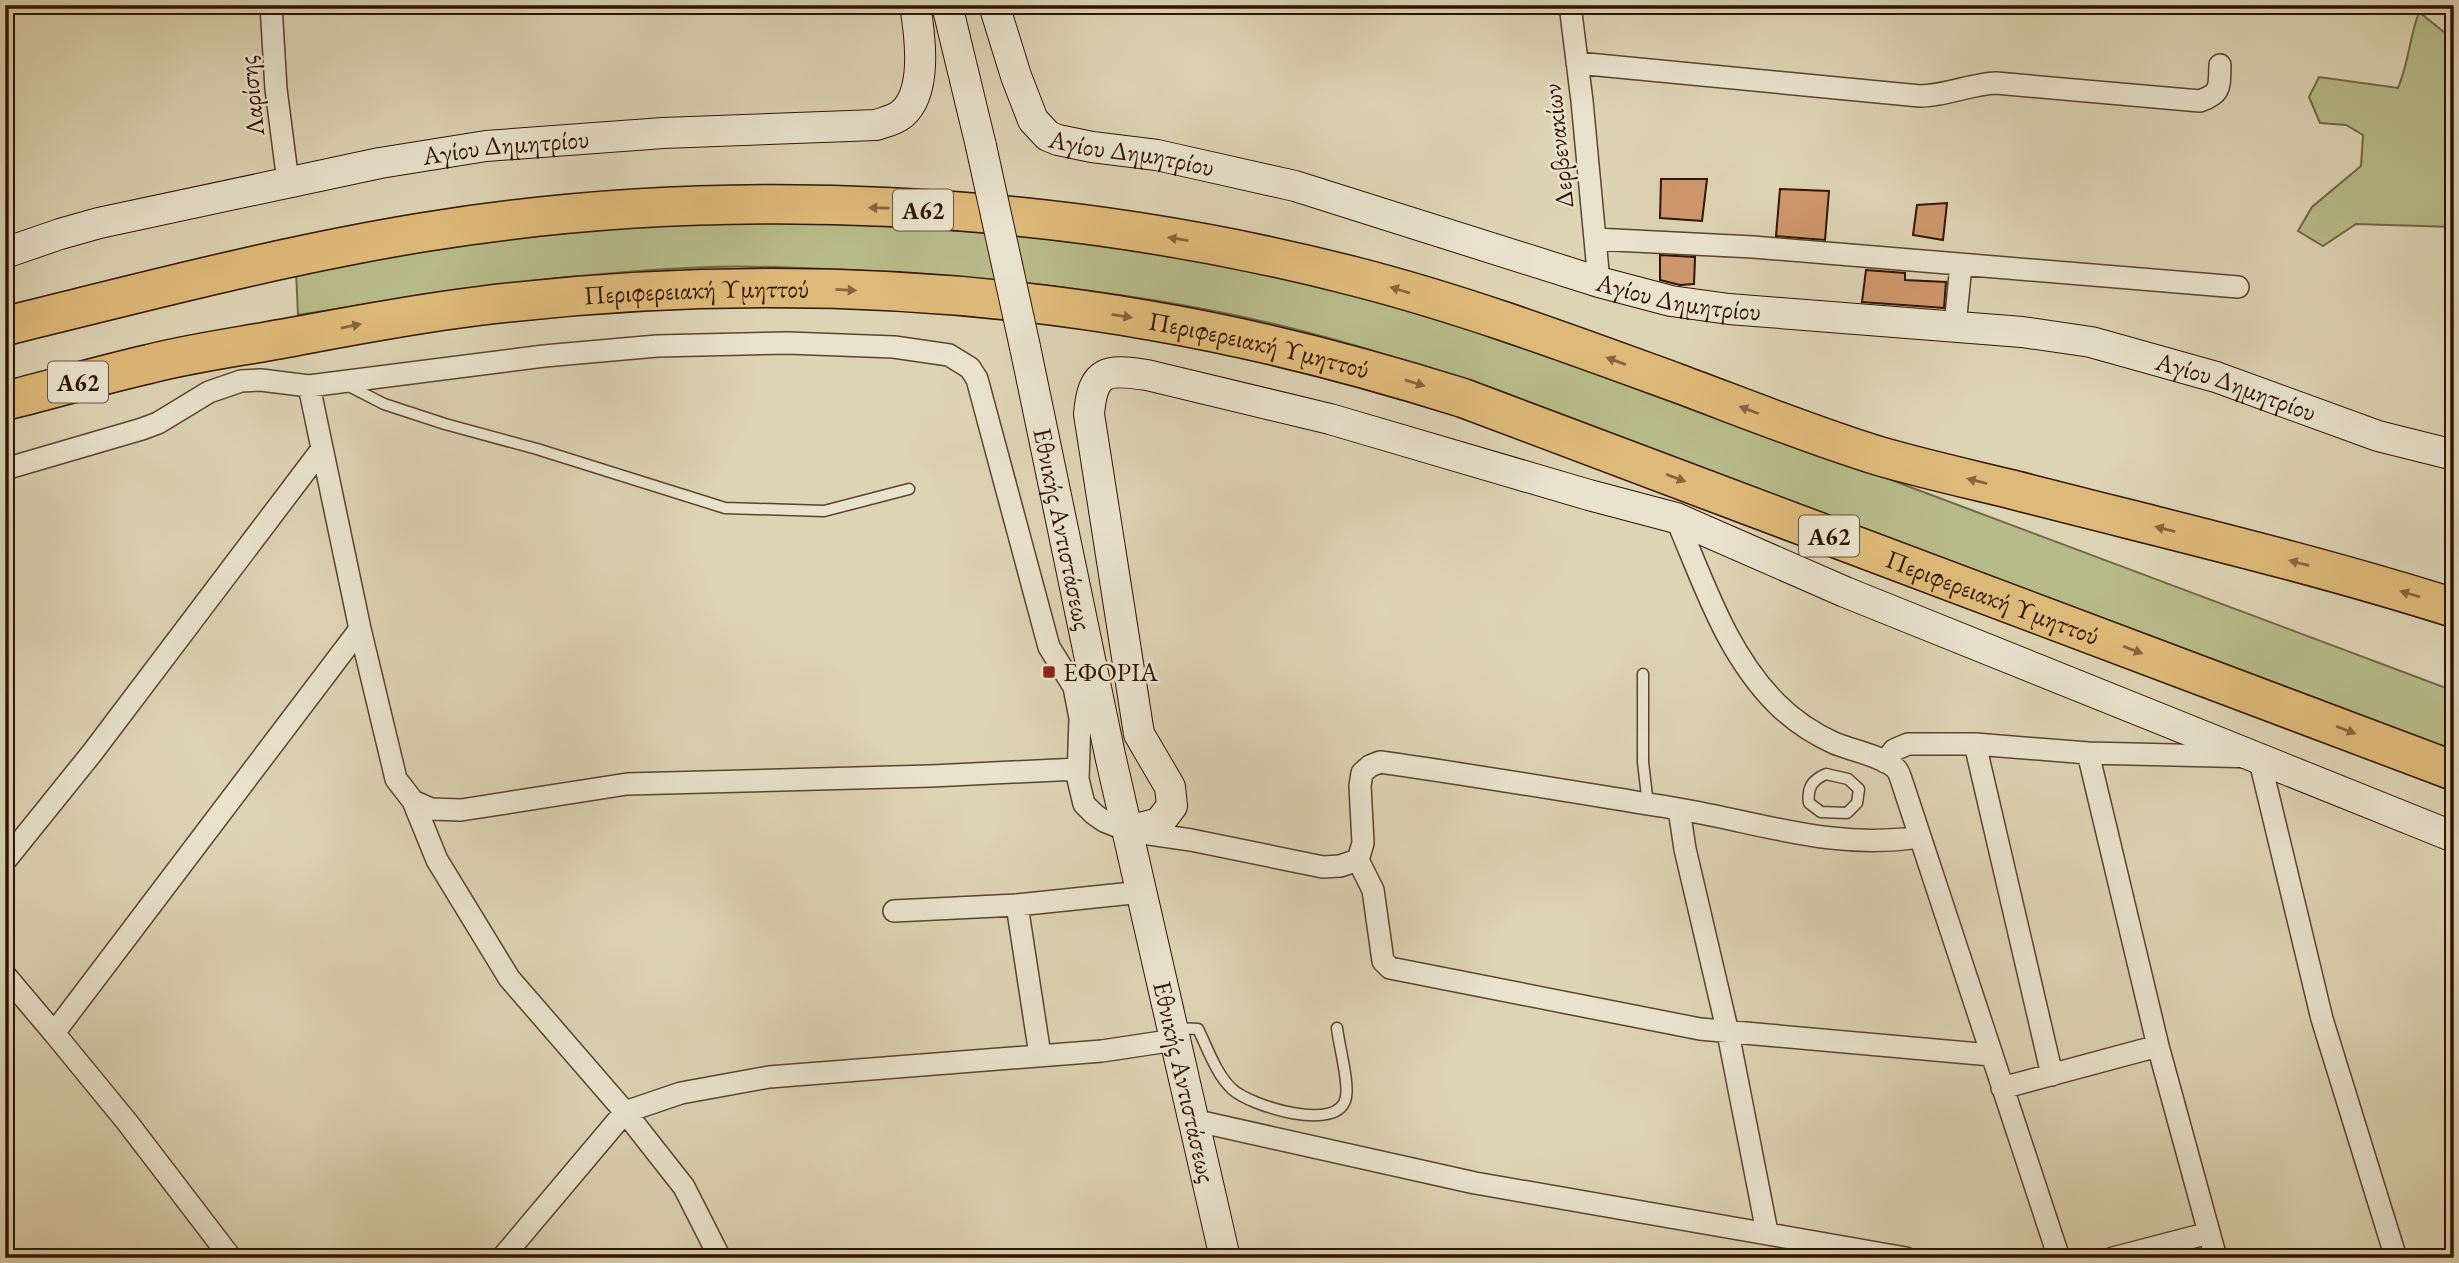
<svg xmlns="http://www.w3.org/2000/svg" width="2459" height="1263" viewBox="0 0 2459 1263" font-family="'EB Garamond',serif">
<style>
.green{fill:#b7bb89;stroke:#746746;stroke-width:2}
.building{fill:#cf976d;stroke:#301302;stroke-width:2}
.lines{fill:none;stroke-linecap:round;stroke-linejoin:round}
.lane-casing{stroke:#5b432e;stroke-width:13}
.street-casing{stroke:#5b432e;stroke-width:24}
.secondary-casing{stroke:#301302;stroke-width:32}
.highway-casing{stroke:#301302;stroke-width:41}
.path{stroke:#301302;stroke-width:3.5;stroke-dasharray:5 3.5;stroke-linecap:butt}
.lane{stroke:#e9e3ce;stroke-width:10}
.street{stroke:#e9e3ce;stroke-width:21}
.secondary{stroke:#e9e3ce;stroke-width:30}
.highway{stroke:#deba7a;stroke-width:38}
.secondary-bridge-casing{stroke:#301302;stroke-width:32;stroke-linecap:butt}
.secondary-bridge{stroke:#e9e3ce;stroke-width:30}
.oneway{fill:#87663e}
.poi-dot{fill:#8f2418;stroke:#e9e3ce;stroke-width:2.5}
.labels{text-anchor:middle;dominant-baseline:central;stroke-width:5;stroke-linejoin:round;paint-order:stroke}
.shield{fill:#e9e3ce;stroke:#68513f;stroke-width:2}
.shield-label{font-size:24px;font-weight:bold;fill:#301302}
.street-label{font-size:26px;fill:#301302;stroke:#e9e3ce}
.poi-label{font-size:26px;fill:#301302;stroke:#e9e3ce;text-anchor:start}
</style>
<rect width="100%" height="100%" fill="#ddd4b4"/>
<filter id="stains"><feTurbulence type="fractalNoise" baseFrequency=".00286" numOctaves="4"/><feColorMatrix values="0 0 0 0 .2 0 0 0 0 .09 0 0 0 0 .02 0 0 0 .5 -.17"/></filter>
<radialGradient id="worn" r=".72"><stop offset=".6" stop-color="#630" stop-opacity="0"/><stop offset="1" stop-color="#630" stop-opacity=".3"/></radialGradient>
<path class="green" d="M2419,12L2454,40V227L2356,224L2323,246L2298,231L2312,207L2361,166L2363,135L2346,125L2320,123L2309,97L2319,77L2398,88C2409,62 2409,39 2419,12Z
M821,222L1058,237L1301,279L1446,319L1806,448L2454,691V750L1549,410C1468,382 1388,353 1306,332C1165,295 1014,279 870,271C817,269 763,265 710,267C571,272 435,293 298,315L296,271C393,253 492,239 591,229C667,222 744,223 821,222Z"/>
<path class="building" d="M1661,179H1707L1702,221L1660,218Z
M1780,189L1829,191L1825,240L1776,236Z
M1947,203L1943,240L1913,235L1917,205Z
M1660,255L1695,257L1694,284L1680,285L1660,280Z
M1866,270L1905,273V280L1946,282L1944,308L1862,302Z"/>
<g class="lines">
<defs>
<path id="lane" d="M345,384L384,404L445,424L537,449L725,508L824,511L909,489
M1643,674V762L1648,805
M1826,774L1848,779L1859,789L1857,803L1847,813L1821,812L1809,803C1807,788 1812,780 1826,774Z
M1175,1028L1198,1029C1208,1049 1216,1074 1232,1089C1250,1106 1340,1134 1346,1097C1349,1081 1339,1046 1337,1028"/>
<path id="street" d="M271,5L276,89L288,182
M1570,5L1582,101L1599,282
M1577,63L1920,96C1946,96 1970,84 1996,83L2200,101C2222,93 2219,87 2220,65
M1595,239L1753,247L2238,287
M1955,326L1961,265
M309,386L360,629L396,779L413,801L431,809L461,810L627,784L931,776L1078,769
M5,469L142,429L158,423L209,392L241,381L261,380L309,386L544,356L657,346L788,343L894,347L949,355L970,368L977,379L1049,647L1074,687L1080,718L1078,779L1084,804L1094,814L1104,821L1129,831L1191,840L1323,867L1340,866L1358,860L1363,843L1360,786L1362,773L1370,766L1380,762C1480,776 1579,793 1679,809C1762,823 1833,850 1919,837
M1676,518C1704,583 1726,653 1777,704C1793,720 1814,734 1834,743C1850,750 1887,757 1897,770C1900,774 1901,780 1903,785L2059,1258
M1975,744L2052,1075
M2088,753L2158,1046L2216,1258
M1885,762L1894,750L1908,744H1975L2088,753L2259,757L2322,1019L2396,1258
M413,801L437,860L509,978L625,1112L681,1093L769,1077L1102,1051L1175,1040
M1679,809L1685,849L1728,1033L1767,1232
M1358,860L1373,890L1383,961L1390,968L1700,1029L1991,1055
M5,861L92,753L322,449
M1017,905L1040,1055
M894,911L1017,905L1142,892
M5,975L54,1033L360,629
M54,1033L127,1122L231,1258
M2002,1088L2158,1046
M1193,1120L1475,1183L1906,1258
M502,1258L625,1112L684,1187L720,1258
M2113,1258L2209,1233"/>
<g id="secondary">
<path d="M947,5L981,146"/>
<path id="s1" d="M994,5L1016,76L1033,120L1048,136L1058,140L1092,147L1157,155L1295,186L1599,282L1671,301L1729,309L2022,332L2091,342L2216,377L2378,436L2454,455"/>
<path id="s2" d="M5,253L60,234L99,223L380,163L486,146L663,133L876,125C885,122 895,120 902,114C928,92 920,35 915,5"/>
<path id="s3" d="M1025,347L1110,755L1225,1258"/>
<path d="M1129,831L1159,823L1172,806L1170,787L1139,734L1089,414C1093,369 1107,369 1147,375L1330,419L1589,495L1676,518L1845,592L2454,837"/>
</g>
<g id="highway">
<path d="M5,326C144,292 283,255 425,232C727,183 1057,200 1353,276C1463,304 1570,344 1677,383C1744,408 1811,435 1879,456C1924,469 1969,479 2014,490C2161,528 2309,562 2454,608"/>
<path id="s4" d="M5,401C53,389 101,375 149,364C192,353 237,347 281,339C346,327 412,314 479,306C702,279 931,282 1153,321C1258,339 1361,366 1463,398L2454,771"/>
</g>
</defs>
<use href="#lane" class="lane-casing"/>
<use href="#street" class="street-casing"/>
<use href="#secondary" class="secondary-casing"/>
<use href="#highway" class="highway-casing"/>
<path class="path" d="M2291,5L2293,13"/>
<use href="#lane" class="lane"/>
<use href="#street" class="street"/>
<use href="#secondary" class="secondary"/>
<use href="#highway" class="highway"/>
<defs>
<path id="secondary-bridge" d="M981,146L1025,347"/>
</defs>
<use href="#secondary-bridge" class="secondary-bridge-casing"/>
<use href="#secondary-bridge" class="secondary-bridge"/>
</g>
<defs><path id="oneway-solid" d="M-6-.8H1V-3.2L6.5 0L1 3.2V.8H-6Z" transform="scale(1.75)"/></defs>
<g class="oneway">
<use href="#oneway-solid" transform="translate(879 208) rotate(-179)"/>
<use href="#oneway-solid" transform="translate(1178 239) rotate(-171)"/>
<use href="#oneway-solid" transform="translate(846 290) rotate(3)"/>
<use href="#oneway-solid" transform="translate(1400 290) rotate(-163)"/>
<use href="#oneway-solid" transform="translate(1122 316) rotate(9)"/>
<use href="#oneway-solid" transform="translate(351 326) rotate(-11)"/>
<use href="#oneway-solid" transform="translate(1616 361) rotate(-160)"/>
<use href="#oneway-solid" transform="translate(1415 383) rotate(17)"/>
<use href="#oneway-solid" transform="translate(1749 410) rotate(-159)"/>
<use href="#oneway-solid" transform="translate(1676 478) rotate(21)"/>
<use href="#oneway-solid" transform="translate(1977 481) rotate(-166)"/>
<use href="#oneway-solid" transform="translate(2165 529) rotate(-166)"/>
<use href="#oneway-solid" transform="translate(2299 563) rotate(-165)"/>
<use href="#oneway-solid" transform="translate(2410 594) rotate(-164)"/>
<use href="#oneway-solid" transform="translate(2133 650) rotate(21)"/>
<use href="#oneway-solid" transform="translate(2346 730) rotate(21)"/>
</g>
<rect class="poi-dot" x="1042" y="665" width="14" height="14" rx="3.5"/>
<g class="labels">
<g class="shield">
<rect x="893" y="189.5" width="60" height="41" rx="5"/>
<rect x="48" y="361.5" width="60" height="41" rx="5"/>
<rect x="1799" y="515.5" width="60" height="41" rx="5"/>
</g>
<g class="shield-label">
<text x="923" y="210">Α62</text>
<text x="78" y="382">Α62</text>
<text x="1829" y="536">Α62</text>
</g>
<g class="street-label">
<text transform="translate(251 96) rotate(-96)">Λαρίσης</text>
<text transform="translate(1558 146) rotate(-96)">Δερβενακίων</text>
<text stroke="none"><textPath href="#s2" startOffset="513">Αγίου Δημητρίου</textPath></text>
<text stroke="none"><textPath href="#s1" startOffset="229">Αγίου Δημητρίου</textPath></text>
<text stroke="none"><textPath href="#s4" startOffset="702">Περιφερειακή Υμηττού</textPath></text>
<text stroke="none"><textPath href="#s1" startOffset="796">Αγίου Δημητρίου</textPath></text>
<text stroke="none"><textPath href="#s4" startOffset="1269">Περιφερειακή Υμηττού</textPath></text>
<text stroke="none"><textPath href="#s1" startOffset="1363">Αγίου Δημητρίου</textPath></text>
<text stroke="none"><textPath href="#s3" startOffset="186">Εθνικής Αντιστάσεως</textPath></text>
<text stroke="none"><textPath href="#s4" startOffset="2046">Περιφερειακή Υμηττού</textPath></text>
<text stroke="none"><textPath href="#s3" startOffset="752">Εθνικής Αντιστάσεως</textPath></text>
</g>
<g class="poi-label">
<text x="1063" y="672">ΕΦΟΡΙΑ</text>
</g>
</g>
<rect width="2459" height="1263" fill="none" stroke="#ddd4b4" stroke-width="28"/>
<rect x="7" y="7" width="2445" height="1249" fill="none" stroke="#301302" stroke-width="3.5"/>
<rect x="14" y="14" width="2431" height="1235" fill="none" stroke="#301302" stroke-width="2"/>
<rect width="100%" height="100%" filter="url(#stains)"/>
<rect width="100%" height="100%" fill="url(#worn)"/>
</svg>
